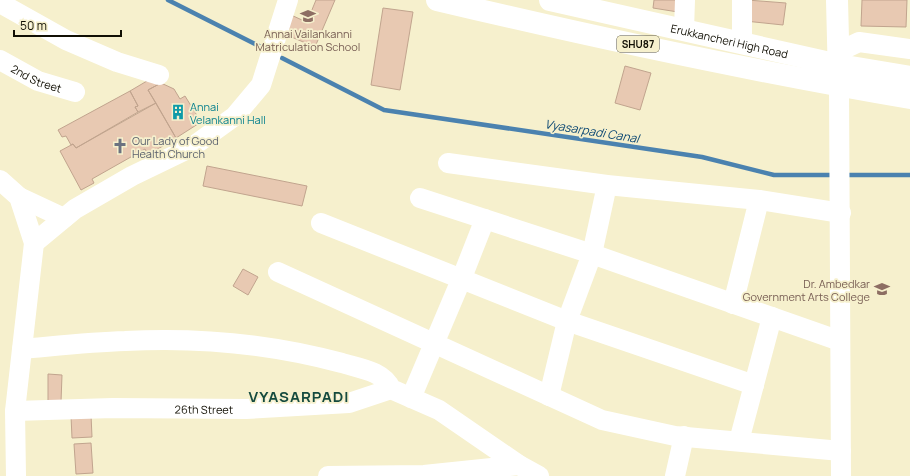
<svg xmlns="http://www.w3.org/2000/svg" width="910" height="476" viewBox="0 0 910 476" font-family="Manrope,sans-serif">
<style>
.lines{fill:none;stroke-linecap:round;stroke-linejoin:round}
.stream{stroke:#4b82af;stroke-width:4.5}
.building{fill:#e8c9b2;stroke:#c1a48e}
.minor{stroke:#fff;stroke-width:20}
.major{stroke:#fff;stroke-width:22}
.labels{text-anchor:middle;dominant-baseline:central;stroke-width:3.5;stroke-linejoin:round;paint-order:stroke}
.shield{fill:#f6f0cd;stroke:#565240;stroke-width:1}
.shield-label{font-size:10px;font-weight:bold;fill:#110f04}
.education-label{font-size:11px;fill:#785e54;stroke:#f6f0cd}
.street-label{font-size:11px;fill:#110f04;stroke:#f6f0cd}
.culture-label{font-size:11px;fill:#0d838f;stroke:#f6f0cd;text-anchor:start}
.worship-label{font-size:11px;fill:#5b616d;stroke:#f6f0cd;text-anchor:start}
.water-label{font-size:12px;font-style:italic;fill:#0b4773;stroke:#f6f0cd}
.district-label{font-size:15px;font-weight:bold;letter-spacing:1px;fill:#144a3e;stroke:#f6f0cd}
</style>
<rect width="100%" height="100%" fill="#f6f0cd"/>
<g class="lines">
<path class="stream" d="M168,0L261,47
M282,58L384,110L702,157L774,175H834
M844,175H910"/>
</g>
<path class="building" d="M316,0H335L315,47L282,33L291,15L302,20L309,17Z
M654,0H679L678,12L653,8Z
M747,0L786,3L783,25L745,21Z
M862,0H907L906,27L861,26Z
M383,8L413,12L400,90L371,85Z
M625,66L651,73L640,110L615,103Z
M152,78L161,83L148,90L156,103L138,112L135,107L138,106L130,91Z
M161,83L174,89L180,99L185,96L201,122L176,138L148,90Z
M130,91L138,106L135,107L138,112L76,148L73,144L71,145L66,136L62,137L58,130Z
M156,103L176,138L148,155L145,149L92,179L94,183L81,190L60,151L73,144L76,148Z
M207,166L307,186L302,206L203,186Z
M243,269L258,277L248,295L233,286Z
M48,374L62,375L61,402H48Z
M91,415L92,437L72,438L71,416Z
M91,443L93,473L76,474L74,444Z"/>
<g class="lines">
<g class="minor">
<path d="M0,3L66,40L117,62L159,75"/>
<path d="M684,30L685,0"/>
<path d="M742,43V0"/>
<path d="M838,52L859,42L910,49"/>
<path id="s1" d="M0,60L38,81L75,92"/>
<path d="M839,86L841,476"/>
<path d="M448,163L607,185L759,200L841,213"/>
<path d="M0,180L19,197L34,243L15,411L16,476"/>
<path d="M19,197L64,218"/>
<path d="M420,198L592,254L840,341"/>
<path d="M321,223L567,321L754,385"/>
<path d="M34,243L75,209L132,176L192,147L235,116L261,85L288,0"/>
<path d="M278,272L602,420L675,436L841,451"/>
<path d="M733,304L759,200"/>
<path d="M22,349C56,346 91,342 125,341C198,337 271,344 342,363C358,368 384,371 391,389L439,410L519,465L539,476"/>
<path d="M549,396L567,321L592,254L607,185"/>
<path d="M411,398L461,280L485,219"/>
<path id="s2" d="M15,411L113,408L246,409L349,403L391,389"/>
<path d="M739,441L772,317"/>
<path d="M328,476L424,475L519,465"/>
<path d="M675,476L684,436"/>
</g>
<g class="major">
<path d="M437,0C593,37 751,71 910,98"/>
<path id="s3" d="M550,0L839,65L910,77"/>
<path d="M837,0L839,79"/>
</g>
</g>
<defs>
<symbol id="school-bare" viewBox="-9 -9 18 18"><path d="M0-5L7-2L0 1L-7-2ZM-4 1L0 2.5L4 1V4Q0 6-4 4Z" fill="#8d6e63" stroke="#f6f0cd" stroke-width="2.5" paint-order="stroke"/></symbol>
<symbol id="building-bare" viewBox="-9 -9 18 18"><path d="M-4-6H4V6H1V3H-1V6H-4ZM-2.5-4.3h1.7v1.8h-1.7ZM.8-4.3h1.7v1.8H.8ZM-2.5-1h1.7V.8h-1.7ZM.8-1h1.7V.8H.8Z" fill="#0f9aa8" stroke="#f6f0cd" stroke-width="2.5" paint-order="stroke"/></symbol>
<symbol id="church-bare" viewBox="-9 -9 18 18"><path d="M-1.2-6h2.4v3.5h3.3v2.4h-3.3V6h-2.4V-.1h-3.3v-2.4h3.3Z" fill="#6b7280" stroke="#f6f0cd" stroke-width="2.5" paint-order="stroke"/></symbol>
<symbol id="university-bare" viewBox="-9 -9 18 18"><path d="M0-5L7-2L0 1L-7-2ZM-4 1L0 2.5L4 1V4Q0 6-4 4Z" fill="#8d6e63" stroke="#f6f0cd" stroke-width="2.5" paint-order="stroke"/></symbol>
</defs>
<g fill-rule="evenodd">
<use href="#school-bare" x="297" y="5" width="22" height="22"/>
<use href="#building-bare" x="167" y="101" width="22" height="22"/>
<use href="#church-bare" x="109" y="135" width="22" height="22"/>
<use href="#university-bare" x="871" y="278" width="22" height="22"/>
</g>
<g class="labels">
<rect class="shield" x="617" y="36" width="42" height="16" rx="3"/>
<g class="shield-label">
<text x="638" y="44">SHU87</text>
</g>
<g class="education-label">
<text x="308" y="33">Annai Vailankanni<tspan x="308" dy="13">Matriculation School</tspan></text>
<text x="870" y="283" text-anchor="end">Dr. Ambedkar<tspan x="870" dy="13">Government Arts College</tspan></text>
</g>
<g class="street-label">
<text stroke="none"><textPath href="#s3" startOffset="184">Erukkancheri High Road</textPath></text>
<text stroke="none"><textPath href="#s1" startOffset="41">2nd Street</textPath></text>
<text stroke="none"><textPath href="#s2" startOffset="189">26th Street</textPath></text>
</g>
<g class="culture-label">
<text x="190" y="106">Annai<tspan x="190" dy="13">Velankanni Hall</tspan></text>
</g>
<g class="worship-label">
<text x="132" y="140">Our Lady of Good<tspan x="132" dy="13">Health Church</tspan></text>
</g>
<g class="water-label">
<text transform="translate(592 131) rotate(9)">Vyasarpadi Canal</text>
</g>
<g class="district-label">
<text x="299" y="396">VYASARPADI</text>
</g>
</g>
<path d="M14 30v6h107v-6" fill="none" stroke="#110f04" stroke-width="2"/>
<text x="20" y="30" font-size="12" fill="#110f04" stroke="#f6f0cd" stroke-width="3" paint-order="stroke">50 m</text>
</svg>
